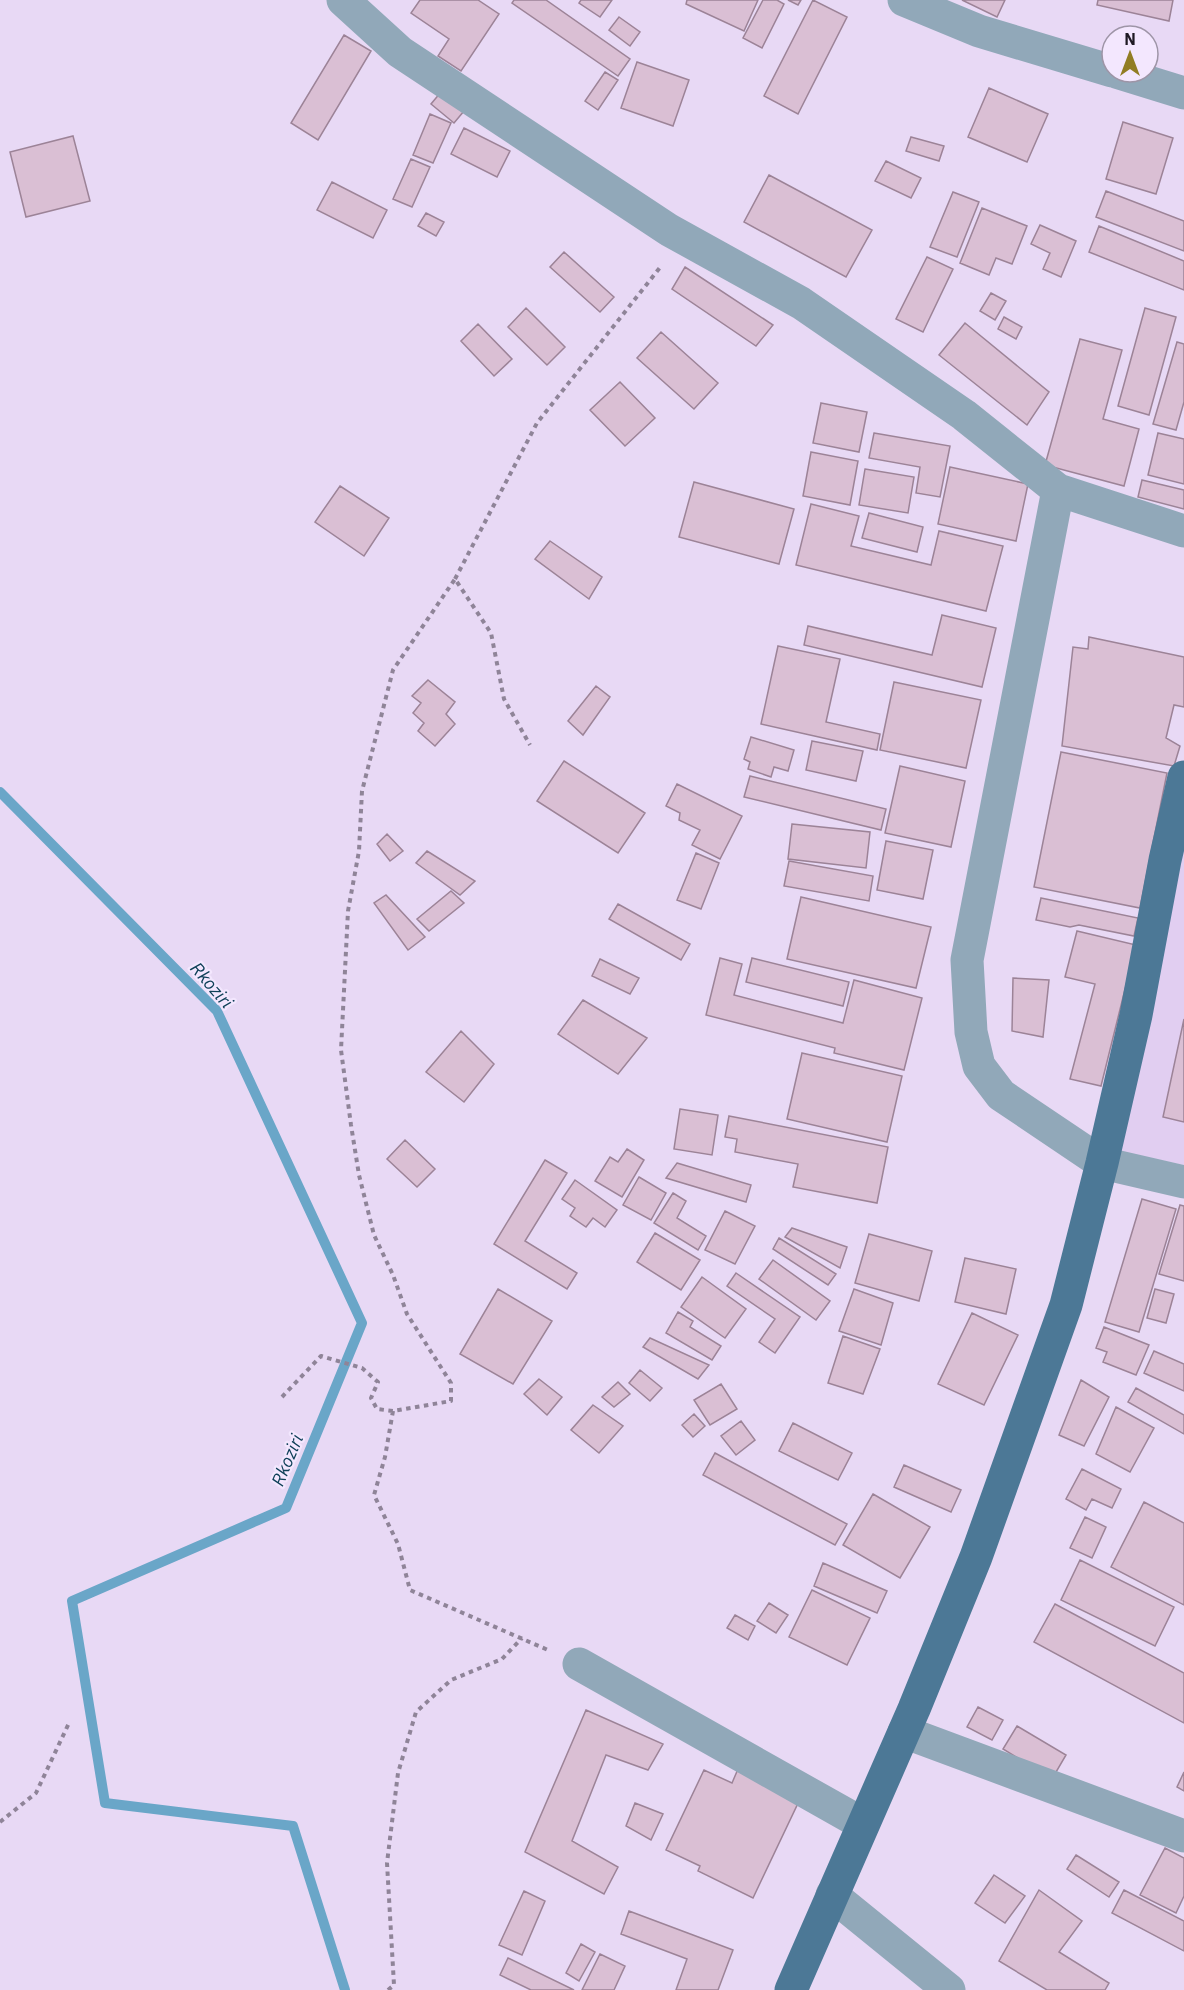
<svg xmlns="http://www.w3.org/2000/svg" width="1184" height="1990" viewBox="0 0 1184 1990" font-family="'IBM Plex Sans',sans-serif">
<style>
.built{fill:#e1cef1}
.lines{fill:none;stroke-linecap:round;stroke-linejoin:round}
.stream{stroke:#6aa6c8;stroke-width:10}
.building{fill:#dabfd4;stroke:#9c8397;stroke-width:1.5}
.path{stroke:#8f8498;stroke-width:4;stroke-dasharray:4.5 4.5;stroke-linecap:butt}
.minor{stroke:#91a8b9;stroke-width:33}
.major{stroke:#4c7896;stroke-width:33}
.labels{text-anchor:middle;dominant-baseline:central;stroke-width:4.5;stroke-linejoin:round;paint-order:stroke}
.water-label{font-size:18px;font-style:italic;fill:#0f4058;stroke:#f3e7fe}
</style>
<rect width="100%" height="100%" fill="#e8d9f5"/>
<path class="built" d="M1184,821V1165L1115,1150Z"/>
<g class="lines">
<path class="stream" d="M0,792L217,1011L362,1323L286,1508L72,1601L105,1803L293,1826L345,1990"/>
</g>
<path class="building" d="M420,0H478L499,14L461,71L438,56L449,39L411,13Z
M514,0H546L630,59L618,76L512,3Z
M581,0H612L600,17L579,3Z
M687,0H758L744,31L686,4Z
M763,0H777L784,4L762,48L743,38Z
M788,0H801L798,5Z
M813,0L847,17L798,114L764,96Z
M962,0H1005L997,17Z
M1098,0H1173L1169,21L1097,5Z
M619,17L640,32L630,46L609,30Z
M344,35L371,51L318,140L291,123Z
M637,62L689,80L673,126L621,108Z
M605,72L618,80L598,110L585,101Z
M989,88L1048,114L1027,162L968,137Z
M441,92L464,111L454,123L431,104Z
M430,114L451,123L433,163L413,155Z
M1123,122L1173,138L1156,194L1106,179Z
M464,128L510,151L497,177L451,154Z
M73,136L90,201L26,217L10,152Z
M911,137L944,146L939,161L906,151Z
M411,159L430,167L412,207L393,199Z
M886,161L921,178L911,198L875,181Z
M769,175L872,230L846,277L744,222Z
M332,182L387,210L373,238L317,210Z
M1106,191L1184,221V251L1096,217Z
M953,192L979,202L957,257L930,247Z
M982,208L1027,226L1012,264L996,258L989,275L960,263Z
M426,213L444,222L436,236L418,226Z
M1040,225L1076,241L1061,277L1043,269L1050,253L1031,244Z
M1099,226L1184,261V290L1089,252Z
M564,252L614,297L600,312L550,267Z
M927,257L953,269L923,332L896,319Z
M685,267L773,325L756,346L672,289Z
M991,293L1006,301L995,320L980,311Z
M526,308L565,347L547,365L508,327Z
M1145,308L1176,317L1149,415L1118,406Z
M1004,317L1022,327L1016,339L998,329Z
M965,323L1049,392L1027,425L939,355Z
M478,324L512,359L494,376L461,341Z
M661,332L718,383L694,409L637,358Z
M1080,339L1122,350L1103,419L1139,429L1124,486L1045,465Z
M1177,342L1184,344V402L1176,430L1153,424Z
M620,382L655,418L625,446L590,410Z
M821,403L867,412L859,452L813,443Z
M874,433L950,446L940,497L916,493L920,467L869,458Z
M1158,433L1184,439V484L1148,475Z
M811,452L858,461L850,505L803,496Z
M950,467L1028,484L1016,541L938,524Z
M865,469L914,477L908,513L859,505Z
M1142,480L1184,490V509L1138,497Z
M694,482L794,509L779,564L679,537Z
M340,486L389,518L364,556L315,522Z
M811,504L859,516L851,546L931,565L939,531L1003,546L986,611L796,565Z
M869,513L923,527L917,552L862,538Z
M550,541L602,577L589,599L535,559Z
M942,615L996,628L982,687L804,645L808,626L932,655Z
M1089,637L1184,657V707L1174,705L1166,738L1180,746L1174,766L1062,746L1073,647L1088,649Z
M778,646L840,659L826,722L880,734L877,750L761,724Z
M428,680L455,702L446,714L455,724L435,746L418,731L424,723L413,713L421,703L412,696Z
M894,682L981,700L966,768L880,750Z
M596,686L610,697L583,735L568,721Z
M751,737L794,750L788,771L774,767L771,777L748,769L750,762L744,759Z
M812,741L863,751L856,781L806,770Z
M1061,752L1167,773L1140,908L1034,887Z
M564,761L645,813L618,853L537,801Z
M900,766L965,781L951,847L885,833Z
M750,776L886,809L881,830L744,797Z
M677,784L742,816L720,859L692,845L700,830L679,820L680,813L666,806Z
M792,824L870,832L866,868L788,859Z
M387,834L403,851L390,861L377,844Z
M886,841L933,850L923,899L877,890Z
M427,851L475,881L460,895L416,863Z
M696,853L719,863L701,909L677,900Z
M789,861L873,876L869,901L784,886Z
M451,891L464,903L429,931L417,919Z
M386,895L425,937L408,950L374,903Z
M801,897L931,927L916,988L787,959Z
M1041,898L1138,918L1134,936L1079,925L1070,927L1036,920Z
M618,904L690,944L681,960L609,919Z
M1077,931L1136,945L1101,1086L1070,1079L1095,984L1065,977Z
M720,958L742,964L734,995L843,1023L854,980L922,998L904,1070L834,1053L835,1048L706,1015Z
M752,958L849,982L843,1006L746,982Z
M600,959L639,978L630,994L592,976Z
M1013,978L1049,980L1043,1037L1012,1031Z
M583,1000L647,1038L618,1074L558,1034Z
M1184,1019V1122L1163,1117Z
M461,1031L494,1064L464,1102L426,1072Z
M802,1053L902,1076L887,1142L787,1119Z
M680,1109L718,1115L712,1155L674,1149Z
M729,1116L888,1147L877,1203L793,1187L798,1164L735,1152L737,1139L725,1137Z
M405,1140L435,1169L417,1187L387,1159Z
M627,1149L644,1160L622,1197L595,1181L610,1157L618,1162Z
M545,1160L567,1173L525,1241L577,1273L567,1289L494,1244Z
M677,1163L751,1185L746,1202L666,1178Z
M639,1177L666,1193L651,1220L623,1205Z
M575,1180L617,1210L605,1227L593,1218L586,1227L570,1216L575,1208L562,1199Z
M673,1193L686,1201L677,1218L706,1236L698,1250L654,1223Z
M1142,1199L1176,1209L1139,1332L1105,1322Z
M1180,1205L1184,1206V1281L1159,1274Z
M725,1211L755,1226L735,1264L705,1250Z
M792,1228L847,1247L840,1268L785,1237Z
M655,1233L700,1260L681,1290L637,1262Z
M869,1234L932,1251L919,1301L855,1283Z
M779,1238L836,1274L828,1285L773,1249Z
M965,1258L1016,1269L1006,1314L955,1302Z
M773,1260L830,1301L816,1320L759,1279Z
M736,1273L800,1317L775,1353L759,1342L775,1319L727,1286Z
M702,1277L746,1309L725,1338L681,1307Z
M498,1289L552,1321L513,1384L460,1354Z
M854,1289L893,1303L881,1345L839,1331Z
M1155,1289L1174,1294L1166,1323L1147,1318Z
M678,1312L693,1321L690,1327L721,1346L712,1360L666,1333Z
M972,1313L1018,1335L984,1405L938,1384Z
M1104,1327L1149,1345L1136,1375L1103,1362L1107,1352L1096,1348Z
M843,1336L880,1349L863,1394L828,1383Z
M650,1338L709,1365L698,1379L643,1347Z
M1154,1351L1184,1364V1391L1144,1373Z
M640,1370L662,1388L650,1401L629,1383Z
M539,1379L562,1397L547,1415L524,1394Z
M1081,1380L1109,1397L1084,1446L1059,1435Z
M618,1382L630,1394L614,1407L602,1397Z
M721,1384L737,1409L710,1425L694,1400Z
M1136,1388L1184,1415V1434L1128,1402Z
M593,1405L623,1426L599,1453L571,1430Z
M1116,1407L1154,1428L1130,1472L1096,1454Z
M694,1414L705,1426L693,1437L682,1425Z
M741,1421L755,1440L736,1455L721,1436Z
M793,1423L852,1453L838,1480L779,1451Z
M715,1453L847,1524L835,1545L703,1475Z
M904,1465L961,1490L951,1512L894,1487Z
M1082,1469L1121,1489L1112,1508L1092,1499L1086,1510L1066,1499Z
M873,1494L930,1527L900,1578L843,1545Z
M1144,1502L1184,1523V1605L1111,1567Z
M1085,1517L1106,1527L1092,1558L1070,1548Z
M1080,1560L1174,1607L1155,1646L1061,1600Z
M823,1563L887,1591L877,1613L814,1586Z
M812,1590L870,1618L847,1665L789,1637Z
M769,1603L788,1615L776,1633L757,1621Z
M1055,1604L1184,1673V1723L1034,1642Z
M735,1615L755,1626L748,1640L727,1628Z
M978,1707L1003,1720L992,1740L967,1727Z
M586,1710L663,1744L648,1770L606,1755L572,1841L618,1867L604,1894L525,1852Z
M1017,1726L1066,1755L1052,1779L1003,1749Z
M738,1769L800,1799L753,1898L698,1871L700,1866L666,1850L704,1770L732,1783Z
M1184,1772V1791L1177,1787Z
M635,1803L663,1814L651,1840L626,1826Z
M1165,1848L1184,1858V1896L1176,1913L1140,1895Z
M1076,1855L1119,1882L1109,1897L1067,1869Z
M994,1875L1025,1896L1005,1923L975,1903Z
M1039,1890L1082,1921L1059,1952L1109,1983L1105,1990H1047L999,1961Z
M1124,1890L1184,1921V1951L1112,1913Z
M524,1891L545,1901L522,1955L499,1945Z
M629,1911L733,1950L718,1990H676L687,1959L621,1934Z
M581,1944L595,1952L579,1981L566,1973Z
M600,1954L625,1966L614,1990H582Z
M508,1958L574,1990H531L500,1975Z"/>
<g class="lines">
<path class="path" d="M455,579L537,423L662,265
M282,1397L321,1356L362,1368L378,1382L371,1398L377,1409L393,1411L451,1401V1383L407,1314L393,1275L374,1235L359,1175L351,1125L341,1050L348,911L359,851L362,791L393,670L455,579L491,633L504,699L530,745
M393,1411L385,1457L374,1495L398,1544L410,1590L548,1650
M0,1822L36,1793L69,1723
M388,1990L394,1985L387,1863L398,1773L416,1712L451,1680L502,1659L522,1638"/>
<path class="minor" d="M343,0L400,52L669,230L801,303L964,415L1058,490L1184,531
M904,0L979,31L1112,71
M1116,72L1184,93
M1058,490L967,960L971,1032L979,1066L1001,1095L1102,1163L1184,1182
M579,1664L863,1824
M904,1732L1184,1836
M832,1895L949,1990"/>
<path class="major" d="M791,1990L914,1709L976,1557L1066,1305L1102,1163L1136,1015L1165,860L1184,777"/>
</g>
<g class="labels">
<g class="water-label">
<text transform="translate(212 985) rotate(49)">Rkoziri</text>
<text transform="translate(287 1460) rotate(-67)">Rkoziri</text>
</g>
</g>
<g transform="translate(1130 54)"><circle r="28" fill="#f3e7fe" stroke="#9e95a7" stroke-width="1.5"/>
<path d="M0-4.5L10 22L0 15L-10 22Z" fill="#917d24"/>
<text y="-9" font-size="16" font-weight="bold" text-anchor="middle" fill="#1f1a24">N</text>
</g>
</svg>
